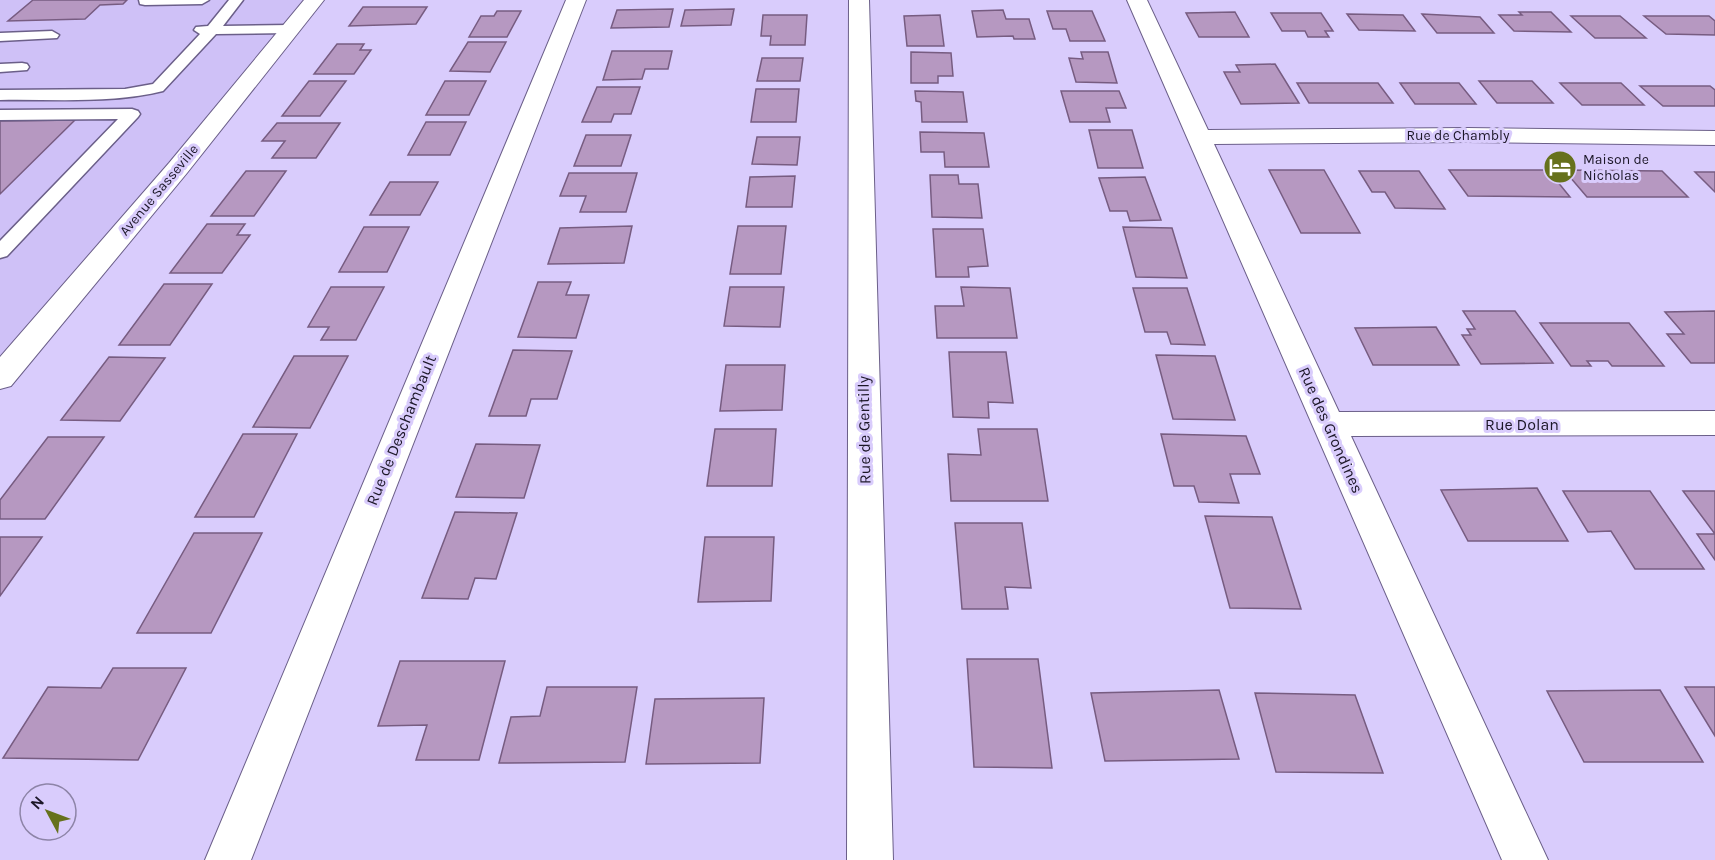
<svg xmlns="http://www.w3.org/2000/svg" width="1715" height="860" viewBox="0 0 1715 860" font-family="Karla,sans-serif">
<style>
.built{fill:#cfc1f7}
.building{fill:#b698c1;stroke:#775c81;stroke-width:1.5}
.lines{fill:none;stroke-linecap:round;stroke-linejoin:round}
.service-casing{stroke:#6b5f89;stroke-width:3}
.minor-casing{stroke:#6b5f89;stroke-width:2}
.service{fill:#fff;fill-rule:evenodd}
.minor{fill:#fff;fill-rule:evenodd}
.labels{text-anchor:middle;dominant-baseline:central;stroke-width:6;stroke-linejoin:round;paint-order:stroke}
.far-street-label{font-size:14px;fill:#1c1728;stroke:#d9ccfc}
.far-poi-label{font-size:14px;fill:#1c1728;stroke:#d9ccfc;text-anchor:start}
.street-label{font-size:16px;fill:#1c1728;stroke:#d9ccfc}
</style>
<rect width="100%" height="100%" fill="#d9ccfc"/>
<path class="built" d="M0,0H314L0,378Z"/>
<path class="building" d="M33,0H127L123,4L100,5L85,19L8,21Z
M363,7H427L416,24L349,26Z
M673,9L669,27L611,28L617,10Z
M734,9L731,25L681,26L685,10Z
M1003,10L1006,19H1029L1035,39H1014L1013,36L977,37L972,11Z
M497,11H521L507,37H469L481,16H494Z
M1047,11H1092L1105,41H1070L1066,29H1053Z
M1235,12L1249,37H1199L1186,13Z
M1519,12H1551L1571,32L1514,31L1499,15H1522Z
M1271,13H1321L1333,31H1325L1329,37H1308L1305,31H1282Z
M1347,14L1403,15L1415,31L1359,30Z
M1422,14L1480,17L1494,33H1437Z
M763,15H807L805,45H770L771,36H761Z
M940,15L944,46H907L904,16Z
M1571,16H1620L1646,38H1595Z
M1644,16H1709L1715,21V35L1666,34Z
M468,42H506L490,72L450,71Z
M337,44H364L360,50H371L354,74H314Z
M612,51H672L668,69H645L642,79L603,80Z
M911,52L951,53L953,76H938V83H911Z
M1081,52H1108L1117,83L1076,82L1069,58L1083,59Z
M762,58H803L800,81H757Z
M1275,64L1299,103L1241,104L1224,72H1240L1236,65Z
M309,81H346L320,116H282Z
M445,81H486L469,115H426Z
M1479,81H1532L1553,103H1497Z
M1297,83H1378L1393,103H1309Z
M1400,83H1459L1476,104H1415Z
M1560,83H1621L1644,105H1582Z
M1640,86H1710L1715,90V106H1663Z
M597,87H640L631,114H614L611,122H582Z
M756,89H799L796,122H751Z
M915,91L963,92L967,122H922L921,102L916,101Z
M1061,91H1119L1126,108H1106L1110,122H1070Z
M75,120L0,194V121Z
M426,122H466L450,155H408Z
M277,123H340L316,158H272L285,141H262Z
M1089,130H1132L1143,168H1098Z
M920,132L984,133L989,167H945L944,152H921Z
M586,135H631L621,166H574Z
M757,137H800L797,165L752,164Z
M1269,170H1324L1360,233H1301Z
M1449,170H1548L1570,197L1468,196Z
M1564,170L1662,171L1688,197H1587Z
M246,171H286L254,216H211Z
M1359,171H1419L1445,209L1395,208L1385,192H1372Z
M1695,172H1715V192Z
M569,173H637L626,212H580L586,196H560Z
M930,175H958L959,184H978L982,218L932,217Z
M795,176L792,207H746L750,177Z
M1145,177L1161,220L1130,221L1127,211H1110L1099,178Z
M390,182H438L420,215H370Z
M207,224H245L237,235H250L222,273H170Z
M632,226L624,263L548,264L560,228Z
M738,226H786L781,274H730Z
M364,227H409L387,272H339Z
M1123,227L1172,228L1187,278L1136,277Z
M933,229H983L988,266L968,267L969,277H936Z
M538,282H571L566,295H589L576,338L518,337Z
M164,284H212L170,345H119Z
M331,287H384L356,340H321L329,327H308Z
M730,287H784L780,327L724,326Z
M961,287L1010,288L1017,338H937L935,306H964Z
M1133,288H1187L1205,345L1171,344L1167,332H1145Z
M1463,311H1515L1553,363L1481,364L1462,335H1471L1467,329H1475Z
M1715,311V363H1691L1667,334H1684L1665,312Z
M1540,323H1629L1664,366H1612L1608,361H1587L1591,366H1571Z
M1436,327L1459,365H1373L1355,328Z
M513,350L572,351L557,399H531L526,416H489Z
M949,352H1006L1013,403L988,402L989,418L953,417Z
M1156,355L1215,356L1235,420L1173,419Z
M294,356H348L310,428L253,427Z
M109,357L165,358L120,421L61,420Z
M726,365H785L782,410L720,411Z
M715,429H776L772,486H707Z
M978,429H1037L1048,501H951L948,454L981,455Z
M243,434H297L254,517H195Z
M1161,434L1246,436L1260,474H1230L1239,503L1199,502L1194,486H1174Z
M48,437H104L45,519H0V500Z
M476,444L540,445L524,498L456,497Z
M1537,488L1568,541H1468L1441,490Z
M1563,491H1650L1704,569H1635L1611,531L1588,532Z
M1683,491H1715V560L1697,534H1715Z
M455,512L517,513L496,579L475,578L468,599L422,598Z
M1205,516L1272,517L1301,609L1230,608Z
M955,523H1022L1031,588L1005,587L1008,609H962Z
M194,533H262L211,633H137Z
M0,537H42L0,596Z
M705,537H774L771,601L698,602Z
M967,659H1038L1052,768L974,767Z
M400,661H505L479,760H416L427,725L378,726Z
M113,668H186L138,760L3,758L48,687L101,688Z
M547,687H637L625,762L499,763L511,717L540,716Z
M1685,687H1715V736Z
M1219,690L1239,759L1105,761L1091,693Z
M1660,690L1703,762H1584L1547,691Z
M1255,693L1355,695L1383,773L1276,772Z
M764,698L760,763L646,764L655,699Z"/>
<g class="lines">
<defs>
<path id="service" d="M139,0H209L202,4L145,5L140,4Z
M229,0H243L223,26L290,25L297,29L290,33L216,34L163,91C111,104 54,99 0,100V90L125,89L153,84L200,34L194,30L196,27L208,26Z
M52,31L59,35L57,38L0,41V33Z
M22,63L27,64L29,67L27,70L0,72V64Z
M132,109L138,111L140,114L138,117L7,256L0,258V241L118,119L0,120V110Z"/>
<path id="minor" d="M304,0H324L187,173L11,386L0,389V357L169,163Z
M566,0H586L251,860H205Z
M849,0H869L893,860H847Z
M1127,0H1147L1208,130L1467,128L1715,131V145L1467,142L1214,144L1339,412L1715,411V435L1351,436L1548,860H1502Z"/>
</defs>
<use href="#service" class="service-casing"/>
<use href="#minor" class="minor-casing"/>
<use href="#service" class="service"/>
<use href="#minor" class="minor"/>
</g>
<defs>
<symbol id="hotel-disc" viewBox="-11 -11 22 22"><circle r="9.5" fill="#66711c" stroke="#d9ccfc"/><path d="M-6-4.5h1.5V1H6V5H4.5V3h-9V5H-6ZM-4 0a1.8 1.8 0 1 1 3.6 0ZM.5 0V-2.5h3Q6-2.5 6 0Z" fill="#fff"/></symbol>
</defs>
<g fill-rule="evenodd">
<use href="#hotel-disc" x="1541" y="148" width="38" height="38"/>
</g>
<g class="labels">
<g class="far-street-label">
<text x="1458" y="135">Rue de Chambly</text>
<text transform="translate(159 190) rotate(-50)">Avenue Sasseville</text>
</g>
<g class="far-poi-label">
<text x="1583" y="159">Maison de<tspan x="1583" dy="16">Nicholas</tspan></text>
</g>
<g class="street-label">
<text x="1522" y="424">Rue Dolan</text>
<text transform="translate(401 430) rotate(-68)">Rue de Deschambault</text>
<text transform="translate(864 430) rotate(-91)">Rue de Gentilly</text>
<text transform="translate(1331 430) rotate(66)">Rue des Grondines</text>
</g>
</g>
<g transform="translate(48 812) rotate(311)"><circle r="28" fill="#d9ccfc" stroke="#8d84a7" stroke-width="1.5"/>
<path d="M0-4.5L10 22L0 15L-10 22Z" fill="#66711c"/>
<text y="-9" font-size="16" font-weight="bold" text-anchor="middle" fill="#1c1728">N</text>
</g>
</svg>
